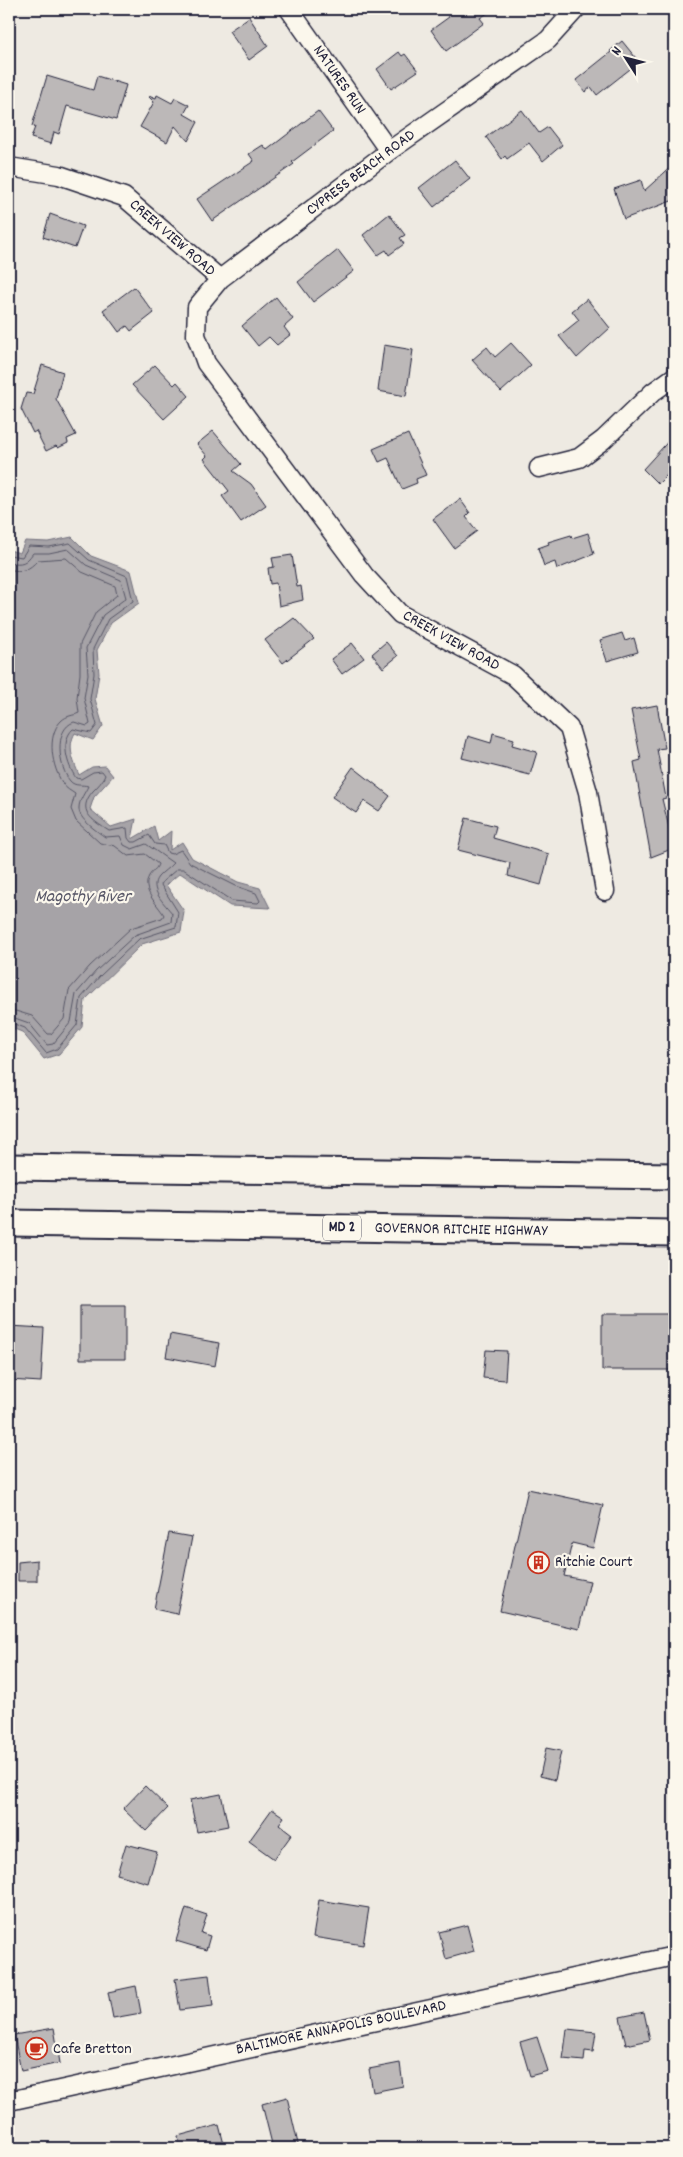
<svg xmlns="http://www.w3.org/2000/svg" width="683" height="2157" viewBox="0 0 683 2157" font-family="Dekko,sans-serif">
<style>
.water{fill:#a6a3a7;stroke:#716f7c}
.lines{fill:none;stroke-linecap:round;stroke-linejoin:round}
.shore{stroke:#575666;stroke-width:1}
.building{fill:#bcb8b8;stroke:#22223b}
.minor-casing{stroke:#22223b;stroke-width:21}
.highway-casing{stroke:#22223b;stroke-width:29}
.minor{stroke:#fbf7ec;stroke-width:18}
.highway{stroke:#fbf7ec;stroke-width:25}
.labels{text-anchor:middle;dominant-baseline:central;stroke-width:4.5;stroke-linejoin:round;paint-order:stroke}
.shield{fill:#fbf7ec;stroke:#636270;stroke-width:1}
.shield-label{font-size:15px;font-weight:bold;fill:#22223b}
.street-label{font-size:16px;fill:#22223b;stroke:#fbf7ec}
.poi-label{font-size:16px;fill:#22223b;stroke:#fbf7ec;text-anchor:start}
.water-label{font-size:18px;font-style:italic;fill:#575666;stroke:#fbf7ec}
</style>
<rect width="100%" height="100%" fill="#eeeae2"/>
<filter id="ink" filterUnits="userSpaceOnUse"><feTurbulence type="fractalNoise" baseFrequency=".02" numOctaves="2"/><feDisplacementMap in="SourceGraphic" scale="10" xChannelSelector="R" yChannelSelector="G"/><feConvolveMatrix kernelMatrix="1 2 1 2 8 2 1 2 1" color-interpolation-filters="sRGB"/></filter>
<g filter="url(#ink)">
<path class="water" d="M72,537L91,556L131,571L139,603L111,623L97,650L99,674L95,699L103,726L93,740L75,733C67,747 73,760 79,775L92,767L105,766L113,776L94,797L90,809L111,827L136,819L132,839L154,826L158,841L171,831L170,850L182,842L192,858L238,882L260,888L270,908L230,906L180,873L166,885L184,911L181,932L142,944L85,1000L82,1027L59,1054L44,1059L22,1032L9,1027V550L20,553L25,541L48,542Z"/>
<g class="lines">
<path class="shore" d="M9,555L22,557L29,546L49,547L70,543L89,560L127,576L133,601L108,619L93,649L94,674L90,699L97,725L91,733L73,729C60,741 67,765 76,778L81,779L93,772L102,771L105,775C103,781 98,786 93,791C76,811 92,820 109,831L127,828L128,838L131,842H136L149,835L155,844L164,845L168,853L172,854L181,850L190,863L236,886L256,893L260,901L258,903L232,901L183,869H177L163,881L161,885L178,912L176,927L139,939L100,976L81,998L77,1025L57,1049L46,1053L25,1028L9,1022
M9,562C22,565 26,563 33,553H49L68,549L86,565L121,580L126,598L103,615L86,648L88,674L84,698L90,724L87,726L74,722C53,729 59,768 70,781C75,787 82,784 88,786C85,793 79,800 79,808C78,819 97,831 105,837L120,836L124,845L132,849L146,844L173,863C169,868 162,872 158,877C148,889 165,904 172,913L171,922L135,935L96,971L76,994L71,1022L53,1044L47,1045L29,1023L9,1016
M9,569C22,573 29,570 38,560L66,558L82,572L115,586L117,595L96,612L80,644V674L77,698L79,713C73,716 67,715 61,721C46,736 52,767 63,784C66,789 71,791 75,794L71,809L76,821L100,843L115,846L128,856L145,854L158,864C157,869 152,871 149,876C141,891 157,903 164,915L162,918L131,928L90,966L69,990L64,1019L51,1034H48L32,1016L9,1009"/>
</g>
<path class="building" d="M456,9H494L480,18L484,23L446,51L431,30L449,17L448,15Z
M249,17L268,46L249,60L229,31Z
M622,41L639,62L597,95L591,87L585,92L576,80L611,52L610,51Z
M399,52L402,56L405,54L418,71L391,89L377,69Z
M47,76L93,90L97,76L126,85L116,120L67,106L59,134L54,132L51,144L31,138L35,127L32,126Z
M157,95L172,103L175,98L189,105L184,114L198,122L188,141L175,126L167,142L140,127L154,102L149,97L151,96L156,98Z
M522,110L539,133L548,127L562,145L543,161L529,143L507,159L505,156L502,159L486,137Z
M318,111L333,131L292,162L294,164L212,221L197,199L254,161L249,154L263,145L267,150Z
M455,160L470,179L434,207L419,188Z
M674,164V200L624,219L614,189L641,180L644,191Z
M50,214L83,226L75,248L43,237Z
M389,214L405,235L400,238L404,244L389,255L386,250L378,255L363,235Z
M338,250L354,271L313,302L298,282Z
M134,287L154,313L131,331L127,326L119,332L103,310Z
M276,297L293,319L284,327L290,335L277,345L269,337L258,346L242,326Z
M587,299L610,328L577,358L559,336L579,320L572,311Z
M511,343L531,365L501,392L472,360L487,347L495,357Z
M384,345L413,350L406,396L378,391Z
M42,365L63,372L56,399L76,435L67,439L68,443L58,448L56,446L46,451L36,431L33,433L21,409L26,393L33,394Z
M155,365L174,385L177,382L189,396L164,419L132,385Z
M213,431L241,464L233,471L251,484L266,505L241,522L222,496L229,491L204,459L207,456L197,444Z
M408,434L426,475L416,479L417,483L402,489L388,458L379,462L373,449Z
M674,435V468L658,484L643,469Z
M460,499L470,513L466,517L477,531L454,548L433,519Z
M588,533L594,554L557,569L555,562L544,566L538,548L549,544L548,542L571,535L572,538Z
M292,555L297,587L301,586L303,600L279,606L276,583L270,584L268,568L274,567L272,558Z
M294,618L314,639L283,663L265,640Z
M622,633L625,641L634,638L638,652L607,661L600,640Z
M386,642L398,656L383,668L372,654Z
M352,643L364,658L342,674L331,659Z
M657,705L665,748L657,749L666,798L662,799L674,848L651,857L634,762L641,760L631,710Z
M493,733L514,739L512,745L537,752L530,775L462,758L468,736L491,743Z
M353,767L390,796L379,811L364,801L356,813L332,797Z
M466,818L496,826L493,838L549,854L541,885L508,876L510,863L458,850Z
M80,1306H125V1359H80Z
M602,1314H674V1370H602Z
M9,1326L44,1328L41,1382L9,1380Z
M170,1334L219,1343L215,1366L166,1357Z
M486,1350L507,1351L505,1380L483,1378Z
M528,1489L603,1505L593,1548L572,1543L564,1576L590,1581L579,1629L500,1611Z
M169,1533L192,1537L177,1614L154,1609Z
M37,1560V1581H18V1562Z
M546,1748L561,1751L555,1780L540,1776Z
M145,1786L168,1808L146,1831L123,1809Z
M221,1794L228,1826L197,1832L190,1800Z
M272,1809L284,1817L279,1824L292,1834L274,1859L249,1841Z
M126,1844L157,1852L148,1883L117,1874Z
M319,1900L369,1908L363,1945L313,1937Z
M186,1908L207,1915L201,1933L210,1936L206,1950L176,1941Z
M467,1925L474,1951L446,1959L439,1932Z
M209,1975L213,2006L180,2010L175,1979Z
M136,1986L141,2013L113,2018L108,1992Z
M644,2012L650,2040L626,2045L620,2017Z
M54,2028L60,2063L21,2071L14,2035Z
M567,2029L596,2032L593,2052L585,2051L584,2061L563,2059Z
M537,2037L548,2071L530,2076L520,2042Z
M400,2063L403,2086L373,2092L369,2069Z
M287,2097L299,2148H273L262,2104Z
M219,2125L225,2148H180L178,2136Z"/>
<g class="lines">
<defs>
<path id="minor" d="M289,9L389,151
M576,9L548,40L389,151L220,279L197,307L196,335L206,363L364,575L400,614L513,675L569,728L588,792L605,891
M9,167L59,175L124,197L220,279
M539,468L579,458L603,440L653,392L674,377
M9,2101L674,1956"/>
<path id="highway" d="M9,1167L674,1176
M9,1223L674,1233"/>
</defs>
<use href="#minor" class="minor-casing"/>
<use href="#highway" class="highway-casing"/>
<use href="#minor" class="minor"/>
<use href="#highway" class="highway"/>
</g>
</g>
<defs>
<symbol id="building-ring" viewBox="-11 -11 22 22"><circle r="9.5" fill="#fbf7ec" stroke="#c8321e" stroke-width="1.5"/><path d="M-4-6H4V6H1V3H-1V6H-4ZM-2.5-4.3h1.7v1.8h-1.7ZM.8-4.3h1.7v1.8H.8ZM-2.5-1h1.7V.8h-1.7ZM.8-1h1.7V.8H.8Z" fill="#c8321e"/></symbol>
<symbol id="cafe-ring" viewBox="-11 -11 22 22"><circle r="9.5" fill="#fbf7ec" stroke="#c8321e" stroke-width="1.5"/><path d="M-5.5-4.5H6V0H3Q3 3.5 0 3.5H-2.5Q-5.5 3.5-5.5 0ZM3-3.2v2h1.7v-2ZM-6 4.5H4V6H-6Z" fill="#c8321e"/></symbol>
</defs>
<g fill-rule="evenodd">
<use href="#building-ring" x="526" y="1550" width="25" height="25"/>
<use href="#cafe-ring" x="24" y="2036" width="25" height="25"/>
</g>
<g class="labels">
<rect class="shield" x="323" y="1215.5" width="38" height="25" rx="4"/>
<g class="shield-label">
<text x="342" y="1228">MD 2</text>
</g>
<g class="street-label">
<text transform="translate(339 80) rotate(55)">NATURES RUN</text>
<text transform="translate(361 173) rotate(-37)">CYPRESS BEACH ROAD</text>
<text transform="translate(172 238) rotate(41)">CREEK VIEW ROAD</text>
<text transform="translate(451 641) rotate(29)">CREEK VIEW ROAD</text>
<text transform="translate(461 1230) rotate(1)">GOVERNOR RITCHIE HIGHWAY</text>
<text transform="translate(341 2028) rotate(-12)">BALTIMORE ANNAPOLIS BOULEVARD</text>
</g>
<g class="poi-label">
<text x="555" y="1562">Ritchie Court</text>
<text x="53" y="2049">Cafe Bretton</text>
</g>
<g class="water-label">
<text x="83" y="897">Magothy River</text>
</g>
</g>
<rect width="683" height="2157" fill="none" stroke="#fbf7ec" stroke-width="30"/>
<rect x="15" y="15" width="653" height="2127" fill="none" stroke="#22223b" stroke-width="2" filter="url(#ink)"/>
<g transform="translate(626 58) rotate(306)" stroke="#fbf7ec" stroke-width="4" paint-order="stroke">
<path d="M0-4L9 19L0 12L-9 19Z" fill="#22223b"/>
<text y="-8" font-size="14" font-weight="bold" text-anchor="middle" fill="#22223b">N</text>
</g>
</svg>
